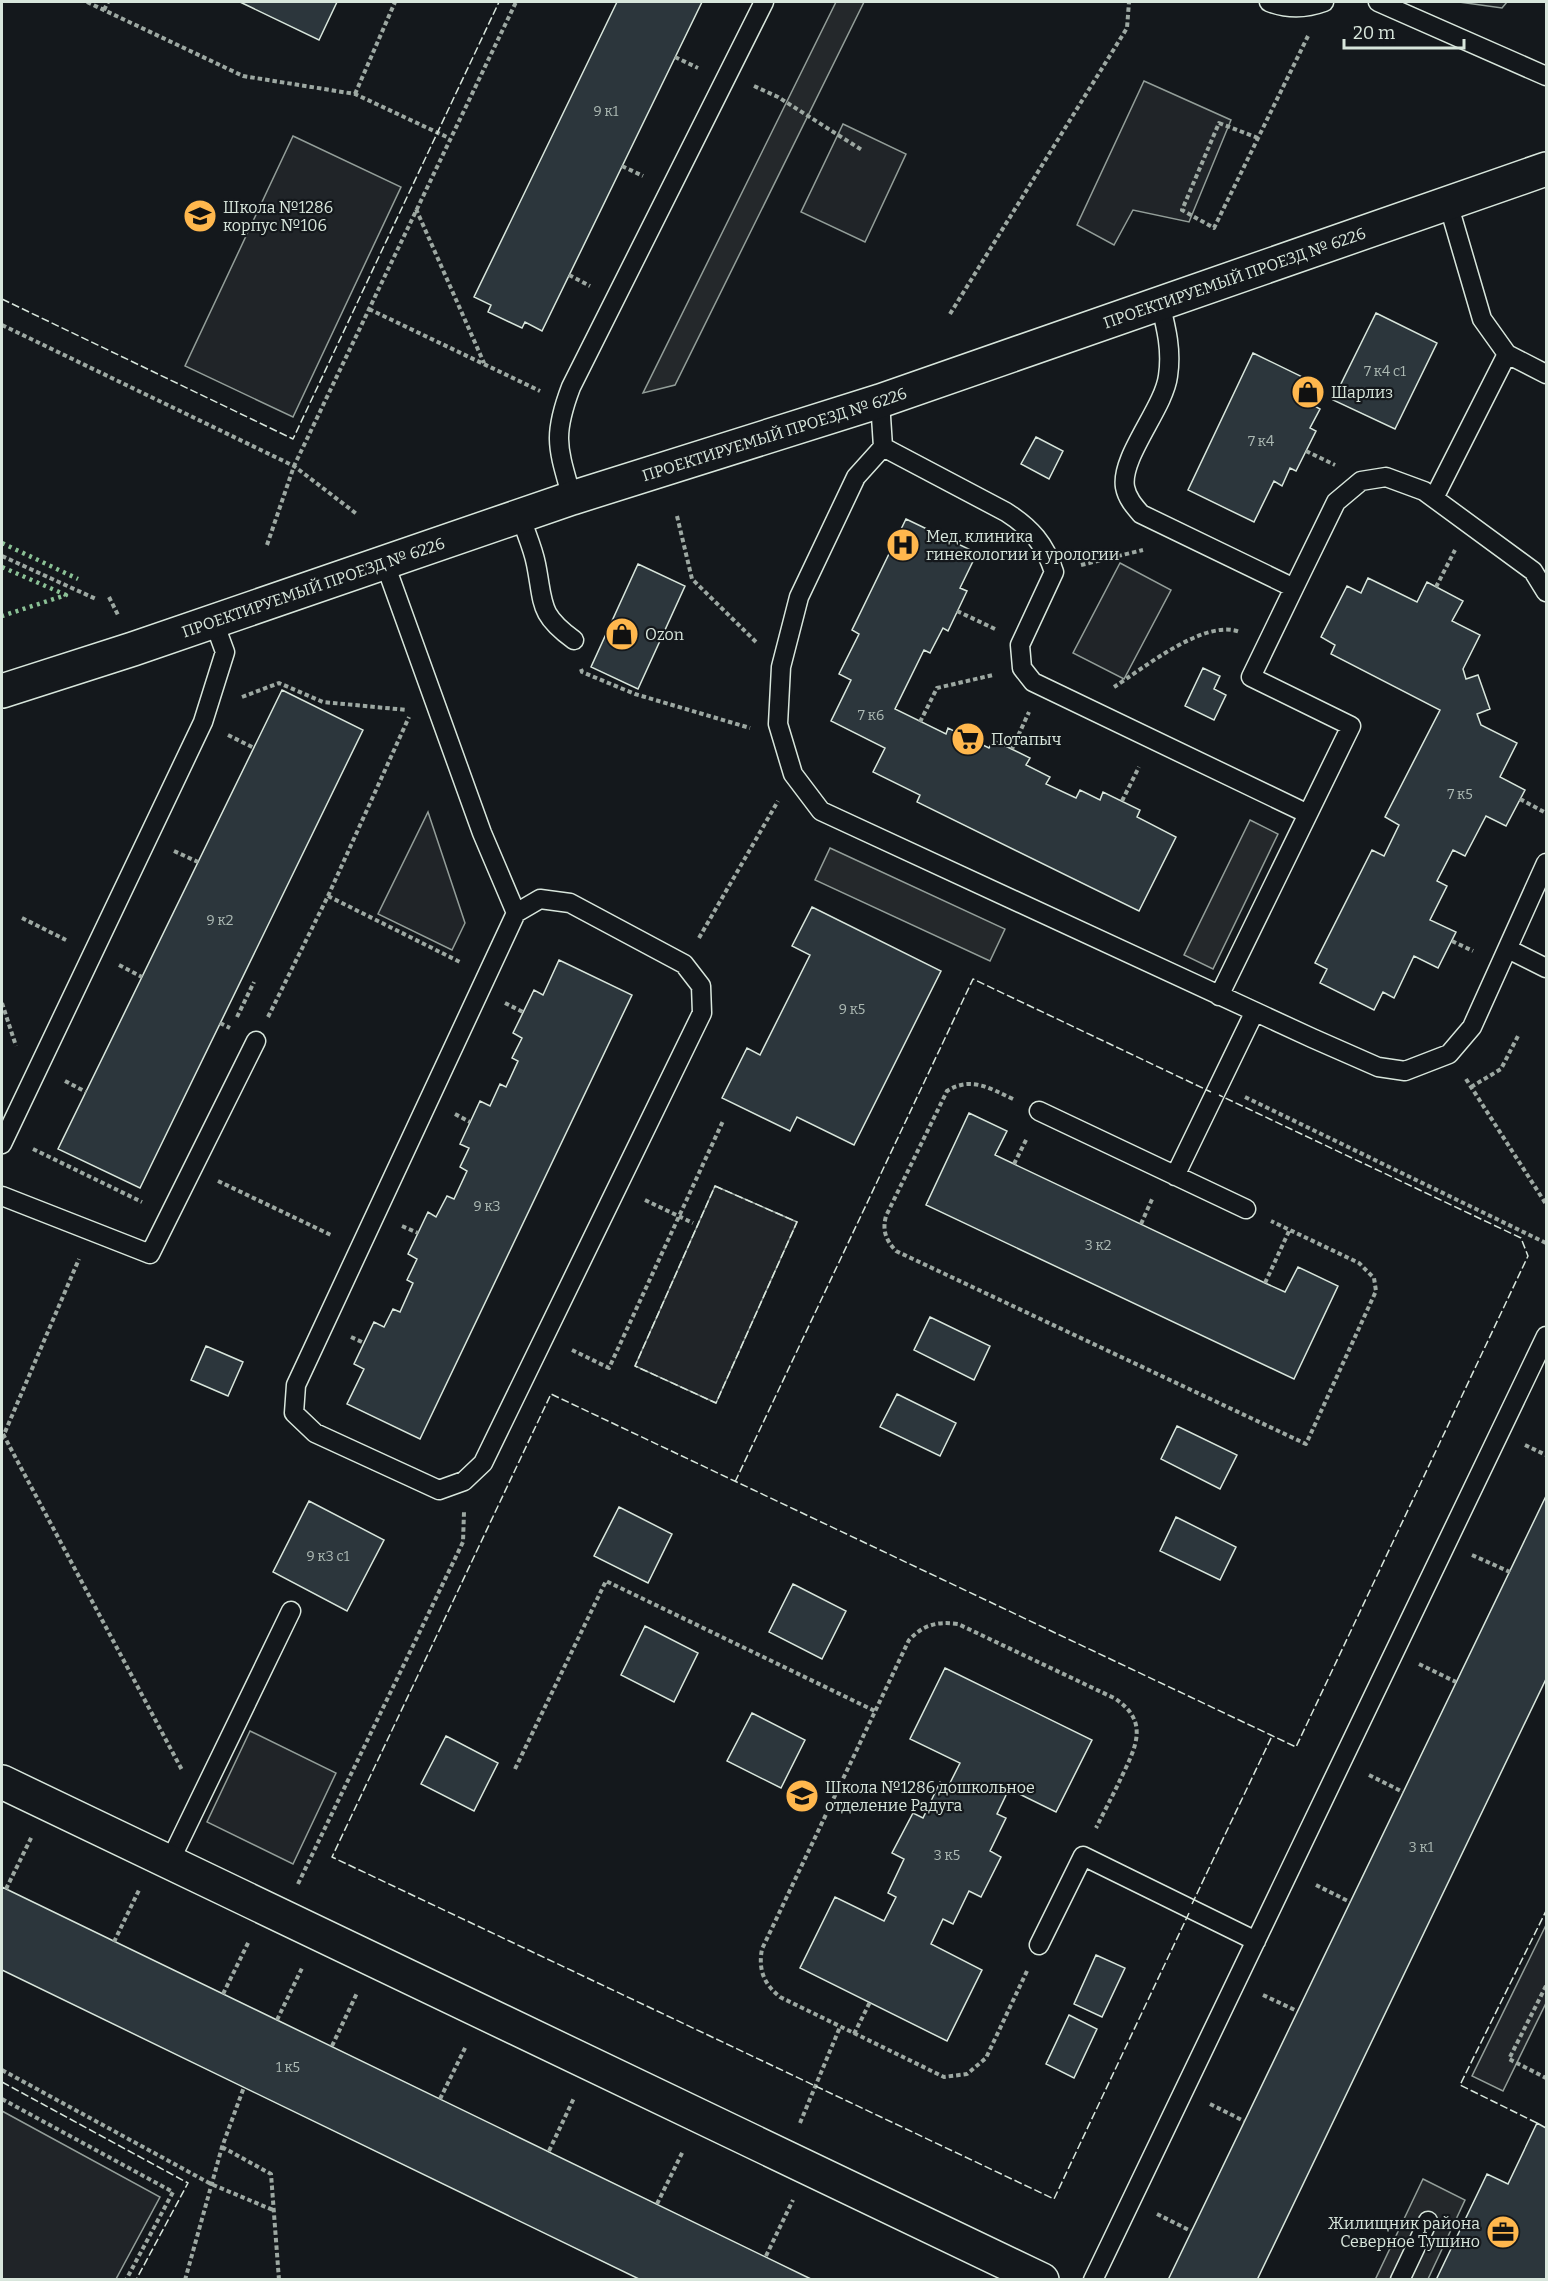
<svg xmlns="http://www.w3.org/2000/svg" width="1548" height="2281" viewBox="0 0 1548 2281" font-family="Bitter,serif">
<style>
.green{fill:#202428;stroke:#939e99;stroke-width:1.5}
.parking{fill:#24282b;stroke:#939e99;stroke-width:1.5}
.building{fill:#2c363c;stroke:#d8e6dc;stroke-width:1.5}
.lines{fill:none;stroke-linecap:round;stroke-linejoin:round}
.lane-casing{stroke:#d8e6dc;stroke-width:21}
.street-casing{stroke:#d8e6dc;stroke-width:36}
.path{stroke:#9da8a2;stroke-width:4;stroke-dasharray:4.5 3;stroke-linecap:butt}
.lane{stroke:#14181c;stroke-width:18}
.street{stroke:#14181c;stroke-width:33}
.hedge{stroke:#8ac095;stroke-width:4.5;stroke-dasharray:3 4.5;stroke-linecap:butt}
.fence{stroke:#d8e6dc;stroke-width:1.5;stroke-dasharray:8 3;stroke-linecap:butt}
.labels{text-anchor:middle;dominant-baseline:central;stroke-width:4.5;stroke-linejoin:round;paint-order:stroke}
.number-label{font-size:14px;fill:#adbab4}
.poi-label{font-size:16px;fill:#d8e6dc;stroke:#14181c;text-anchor:start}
.street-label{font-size:16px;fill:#d8e6dc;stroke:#14181c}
</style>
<rect width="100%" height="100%" fill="#14181c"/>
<path class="green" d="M1459,2H1507L1502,8Z
M1144,81L1231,120L1189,222L1133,210L1114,245L1077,225Z
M843,124L906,154L865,242L801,212Z
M293,136L401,187L293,417L185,366Z
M1120,563L1171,590L1124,679L1073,653Z
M428,812L465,923L452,950L378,914Z
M715,1186L797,1222L716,1403L635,1366Z
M250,1731L336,1773L293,1864L207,1822Z
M1546,1925V2003L1503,2091L1472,2076Z
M2,2111L160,2197L116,2279H2Z"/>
<path class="parking" d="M836,2H864L675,385L643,393Z
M1250,820L1278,834L1213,969L1184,955Z
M830,848L1005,929L990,961L815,880Z
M1423,2179L1465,2200L1428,2279L1375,2280Z"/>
<path class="building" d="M240,2H337L319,40Z
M617,2H702L542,331L525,322L522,328L488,312L491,305L474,297Z
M1376,313L1437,343L1395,429L1333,400Z
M1253,353L1319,385L1311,404L1320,409L1310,428L1316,431L1296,471L1290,468L1282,486L1274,481L1254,522L1188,490Z
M1036,437L1063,451L1049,479L1021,464Z
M906,519L977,553L960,588L967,591L948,631L943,628L930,653L924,650L895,709L946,734L948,728L989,748L993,740L1030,758L1026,765L1050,777L1046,784L1076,798L1080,790L1100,800L1103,792L1140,810L1137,817L1176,837L1139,911L917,802L920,795L873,772L885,748L831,721L851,680L839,674L859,634L852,630Z
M638,564L685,586L638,689L591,667Z
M1368,578L1417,602L1427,582L1463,601L1452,621L1480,635L1463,669L1466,679L1478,675L1490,709L1477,714L1481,725L1517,743L1500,777L1525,790L1506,826L1486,816L1465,856L1453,850L1437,881L1447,886L1430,920L1456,932L1438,968L1414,956L1394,998L1383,992L1374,1010L1320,983L1327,969L1315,963L1372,850L1384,856L1399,825L1385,817L1440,710L1331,654L1335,645L1321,637L1347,586L1361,593Z
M1203,668L1220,676L1214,689L1226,695L1214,720L1185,706Z
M282,690L363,730L140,1188L58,1149Z
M812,907L941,971L854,1145L797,1117L790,1131L722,1098L747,1048L760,1055L810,955L792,946Z
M559,960L632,995L420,1439L347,1404L364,1369L354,1364L374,1322L384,1327L393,1309L400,1312L413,1283L407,1280L417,1259L408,1254L428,1212L436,1217L447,1196L454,1199L467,1171L460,1167L469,1148L460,1144L480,1101L490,1106L500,1084L506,1087L518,1061L512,1058L522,1038L513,1033L534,990L543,995Z
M969,1113L1007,1131L995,1155L1265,1283L1285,1292L1298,1267L1338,1286L1294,1379L926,1205Z
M930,1317L990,1346L974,1380L914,1350Z
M206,1346L243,1362L228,1396L191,1380Z
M897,1394L956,1423L940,1456L880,1427Z
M1177,1426L1237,1455L1220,1489L1161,1459Z
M1546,1496V1679L1257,2280H1168Z
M309,1501L384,1540L347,1611L273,1572Z
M619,1507L672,1534L648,1583L594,1556Z
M1176,1517L1236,1547L1220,1580L1160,1551Z
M793,1584L846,1611L822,1659L769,1632Z
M645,1626L698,1653L674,1702L621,1675Z
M945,1668L1092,1740L1056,1812L1009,1789L997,1814L1006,1818L990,1851L1001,1857L981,1897L969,1891L953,1924L943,1919L931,1944L982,1970L947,2041L800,1968L835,1897L884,1921L896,1897L888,1893L904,1859L892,1853L913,1813L923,1818L940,1782L948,1787L960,1763L910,1739Z
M752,1713L805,1740L781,1788L727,1761Z
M446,1736L498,1763L474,1811L421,1784Z
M2,1887L277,2020L813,2280H641L2,1970Z
M1096,1955L1125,1968L1102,2017L1074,2004Z
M1069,2015L1097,2029L1074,2078L1046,2064Z
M1537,2123L1546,2128V2280H1436L1487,2174L1508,2184Z"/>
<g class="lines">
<defs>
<path id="lane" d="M1269,2C1287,9 1305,9 1324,2
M1378,2L1546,76
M1448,203L1482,319L1507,354L1546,374
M1160,303C1166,327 1172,350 1168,376C1164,408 1120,457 1125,487C1127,498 1134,506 1141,514L1294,588L1336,502L1361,481L1386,477L1424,491L1533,571L1546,592
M880,401L883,447L856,477L799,597L781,667L778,724L793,774L821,811L1312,1038L1378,1067L1405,1071L1449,1054L1472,1027L1546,863
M883,447L1006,512C1031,528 1045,544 1054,572L1020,645L1022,668L1033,682L1308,814
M572,498C558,448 552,437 571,387L764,2
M1434,498L1507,354
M520,515C525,531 533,548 536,564C544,604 538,614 574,640
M384,561L482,833L516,913
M540,899L570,903L684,964L701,986L702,1013L483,1463L464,1481L439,1490L315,1433L294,1413L296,1385L516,913Z
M1508,949L1546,968
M1219,996L1351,726L1251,677L1294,588
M1039,1111L1246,1209
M2,1144L203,722L225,652L214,622
M1175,1176L1254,1013
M2,1196L150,1254L256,1041
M169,1863L291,1611
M1039,1945L1083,1856L1256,1941
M1093,2280L1546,1336
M1400,2280L1428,2221"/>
<g id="street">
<path id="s1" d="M2,691L133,649L572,498L880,401L1546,169"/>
<path d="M2,1782L1042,2280"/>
</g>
</defs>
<use href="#lane" class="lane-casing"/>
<use href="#street" class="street-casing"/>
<path class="path" d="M87,2L243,76L355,94L449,138
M104,10L108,2
M675,57L698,68
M754,86L778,97L862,150
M355,94L395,2
M1258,138L1219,123L1182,210L1214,228L1308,36
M622,166L643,176
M416,209L484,363
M569,275L590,286
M369,309L540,391
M950,314L1127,28L1129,2
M2,325L294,466L358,515
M1306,451L1335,465
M677,516L692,579L756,642
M267,545L294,466L516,2
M2,556L96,599
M1081,565L1143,550
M1436,587L1455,550
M109,597L118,615
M957,611L995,629
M581,669L582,672L635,694L750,728
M1114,687C1144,668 1205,618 1240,632
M242,697L279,683L323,702L407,710
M920,722L937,688L993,675
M228,735L254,748
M1012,749L1029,712
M1520,799L1546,813
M1122,801L1139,767
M174,851L198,862
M328,896L462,963
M22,918L66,940
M699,938L778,801
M1452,941L1473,951
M119,965L142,977
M2,1003L16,1046
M505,1003L523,1012
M237,1017L254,982
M268,1017L328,896L409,717
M220,1023L230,1028
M1466,1079L1546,1204
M65,1081L86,1092
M1471,1087L1501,1069L1519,1034
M1245,1097L1546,1243
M1013,1099C989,1088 971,1076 947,1091L886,1216C882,1231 886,1240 896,1251L1306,1444L1376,1291L1374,1278L1359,1263L1271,1221
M455,1114L470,1122
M33,1149L142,1202
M1014,1164L1027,1138
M218,1181L333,1236
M645,1200L693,1223
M1141,1224L1153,1197
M402,1226L418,1233
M1265,1283L1290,1229
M351,1337L364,1343
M572,1350L609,1368L723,1121
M3,1434L182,1770
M2,1439L79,1259
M1525,1445L1546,1455
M1472,1555L1510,1572
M1419,1664L1456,1682
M515,1769L606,1581L875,1711
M1369,1775L1403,1792
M298,1884L463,1542L464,1512
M1316,1885L1350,1902
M6,1889L32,1836
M114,1942L140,1888
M1027,1971L986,2058L967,2074L944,2077L780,1997C764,1984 758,1970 762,1949L909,1640C923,1625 937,1621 958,1624L1114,1698C1150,1721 1136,1747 1121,1778C1113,1795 1104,1812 1096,1828
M1546,1986L1509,2059L1546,2078
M223,1994L249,1941
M1263,1995L1297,2011
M277,2020L303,1966
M854,2034L870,2002
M332,2046L357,1993
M2,2070L211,2184L273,2210
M2,2099L173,2192L126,2280
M440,2099L466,2046
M1210,2104L1244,2121
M800,2123L840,2027
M222,2147L271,2174L279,2280
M549,2151L574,2098
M657,2204L683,2151
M1157,2214L1191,2231
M766,2256L793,2200
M185,2280L222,2147L244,2087"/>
<use href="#lane" class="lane"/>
<use href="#street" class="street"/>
<path class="hedge" d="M2,543L78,579
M2,567L66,595L2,616"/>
<path class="fence" d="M2,299L293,439L499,2
M715,1186L797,1222L716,1403L635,1366Z
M735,1482L973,979L1211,1092
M1192,1904L1272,1736
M1189,1913L1054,2199L332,1857L551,1394L1296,1747L1528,1256L1521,1238L1219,1095
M2,2082L188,2183L136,2280
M1537,2123L1460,2085L1546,1911"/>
</g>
<defs>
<symbol id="school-disc" viewBox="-11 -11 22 22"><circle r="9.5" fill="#ffb74d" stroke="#14181c"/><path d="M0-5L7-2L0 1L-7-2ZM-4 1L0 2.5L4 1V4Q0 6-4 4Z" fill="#111"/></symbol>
<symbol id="shop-disc" viewBox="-11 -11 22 22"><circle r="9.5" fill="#ffb74d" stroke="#14181c"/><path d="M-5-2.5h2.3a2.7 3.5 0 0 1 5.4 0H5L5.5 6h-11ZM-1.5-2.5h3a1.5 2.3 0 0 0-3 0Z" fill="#111"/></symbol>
<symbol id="hospital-disc" viewBox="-11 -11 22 22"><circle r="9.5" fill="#ffb74d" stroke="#14181c"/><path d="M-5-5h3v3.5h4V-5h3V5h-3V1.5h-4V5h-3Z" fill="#111"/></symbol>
<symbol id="supermarket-disc" viewBox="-11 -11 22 22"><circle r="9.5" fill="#ffb74d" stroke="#14181c"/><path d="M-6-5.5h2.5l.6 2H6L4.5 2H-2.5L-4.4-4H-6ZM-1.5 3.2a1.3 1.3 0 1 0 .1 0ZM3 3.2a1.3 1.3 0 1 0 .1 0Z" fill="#111"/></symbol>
<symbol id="office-disc" viewBox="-11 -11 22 22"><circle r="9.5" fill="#ffb74d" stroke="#14181c"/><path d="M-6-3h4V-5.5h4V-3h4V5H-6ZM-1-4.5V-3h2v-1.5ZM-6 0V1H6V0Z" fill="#111"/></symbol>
</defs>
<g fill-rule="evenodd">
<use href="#school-disc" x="181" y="197" width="38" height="38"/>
<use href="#shop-disc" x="1289" y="373" width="38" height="38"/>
<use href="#hospital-disc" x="884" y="526" width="38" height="38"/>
<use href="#shop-disc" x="603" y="615" width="38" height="38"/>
<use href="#supermarket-disc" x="949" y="720" width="38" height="38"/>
<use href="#school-disc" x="783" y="1777" width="38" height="38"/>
<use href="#office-disc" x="1484" y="2213" width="38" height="38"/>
</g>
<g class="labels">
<g class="number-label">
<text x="606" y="111">9 к1</text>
<text x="1385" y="371">7 к4 с1</text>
<text x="1261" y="441">7 к4</text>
<text x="871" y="715">7 к6</text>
<text x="1460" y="794">7 к5</text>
<text x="220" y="920">9 к2</text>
<text x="852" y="1009">9 к5</text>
<text x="487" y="1206">9 к3</text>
<text x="1098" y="1245">3 к2</text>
<text x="328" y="1556">9 к3 с1</text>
<text x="1421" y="1847">3 к1</text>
<text x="947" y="1855">3 к5</text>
<text x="288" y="2067">1 к5</text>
</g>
<g class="poi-label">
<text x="223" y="207">Школа №1286<tspan x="223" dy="18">корпус №106</tspan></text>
<text x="1331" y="392">Шарлиз</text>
<text x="926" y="536">Мед. клиника<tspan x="926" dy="18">гинекологии и урологии</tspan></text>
<text x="645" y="634">Ozon</text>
<text x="991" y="739">Потапыч</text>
<text x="825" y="1787">Школа №1286 дошкольное<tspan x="825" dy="18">отделение Радуга</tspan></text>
<text x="1480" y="2223" text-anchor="end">Жилищник района<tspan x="1480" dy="18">Северное Тушино</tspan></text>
</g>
<g class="street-label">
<text stroke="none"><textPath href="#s1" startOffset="1300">ПРОЕКТИРУЕМЫЙ ПРОЕЗД № 6226</textPath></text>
<text stroke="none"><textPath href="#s1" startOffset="814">ПРОЕКТИРУЕМЫЙ ПРОЕЗД № 6226</textPath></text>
<text stroke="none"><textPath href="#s1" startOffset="328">ПРОЕКТИРУЕМЫЙ ПРОЕЗД № 6226</textPath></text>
</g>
</g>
<rect width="1548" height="2281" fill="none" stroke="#d8e6dc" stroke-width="6"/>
<path d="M1344 39v9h120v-9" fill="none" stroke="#d8e6dc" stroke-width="3"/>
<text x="1353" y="39" font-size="18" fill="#d8e6dc" stroke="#14181c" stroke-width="4.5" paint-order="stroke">20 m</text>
</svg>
